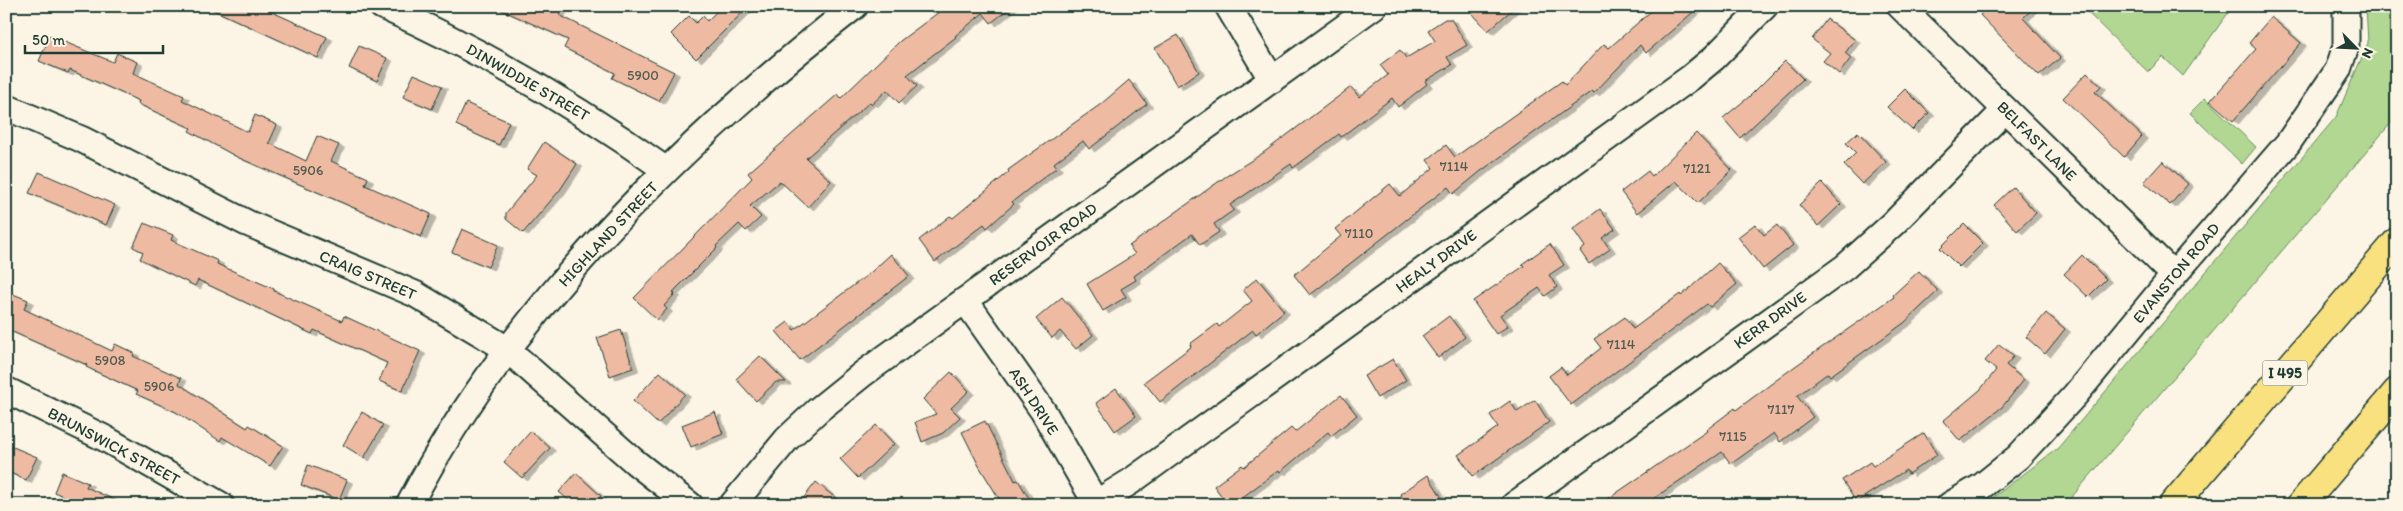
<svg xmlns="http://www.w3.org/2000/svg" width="2403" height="511" viewBox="0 0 2403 511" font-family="Itim,sans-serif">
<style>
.green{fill:#b2d792;stroke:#688a63}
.building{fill:#efbaa2;stroke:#1f3d34;filter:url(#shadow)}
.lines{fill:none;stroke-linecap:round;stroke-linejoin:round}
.minor-casing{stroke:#1f3d34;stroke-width:29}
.highway-casing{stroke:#1f3d34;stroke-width:31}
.minor{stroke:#fcf5e5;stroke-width:25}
.highway{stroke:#fae180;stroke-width:28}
.labels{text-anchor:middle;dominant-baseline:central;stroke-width:5;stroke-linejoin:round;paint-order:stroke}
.number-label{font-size:14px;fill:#535c50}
.shield{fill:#fcf5e5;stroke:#617469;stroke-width:1}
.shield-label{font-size:15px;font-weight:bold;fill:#1f3d34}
.street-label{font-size:16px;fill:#1f3d34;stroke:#fcf5e5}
</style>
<defs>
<filter id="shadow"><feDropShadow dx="5.5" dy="3" stdDeviation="0" flood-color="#0004"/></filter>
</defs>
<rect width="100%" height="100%" fill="#fcf5e5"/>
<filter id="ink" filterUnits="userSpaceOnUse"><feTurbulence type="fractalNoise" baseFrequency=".02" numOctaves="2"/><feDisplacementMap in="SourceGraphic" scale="10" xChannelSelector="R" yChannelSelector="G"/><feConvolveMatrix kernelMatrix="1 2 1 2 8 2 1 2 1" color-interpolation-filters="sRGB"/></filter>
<g filter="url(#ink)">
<path class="green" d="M2081,6H2233L2183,76L2163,57L2148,72Z
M2366,6H2397V116L2065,505H1983L2058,448L2336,117L2368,43Z
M2205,98L2256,147L2242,164L2190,113Z"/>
<path class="building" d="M205,6H272L270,11L327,37L318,58Z
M493,6H563L559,15L674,72L659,101L612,78L615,73L564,48L568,40Z
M722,6H749L696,59L671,34L689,16L696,23L703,16L707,21Z
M947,6H1012L991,23L983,13L955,36L956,37L907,75L917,86L899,103L887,90L872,104L870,102L806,158L831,181L808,207L780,181L750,206L761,217L746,231L739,224L716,246L717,248L673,292L675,294L664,306L667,309L657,320L634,298L752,178L748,173L838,94L841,98L900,41Z
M1481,6H1516L1488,31L1472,13Z
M1657,6H1700L1646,53L1640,45L1594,93L1592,91L1481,171L1453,194L1448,187L1310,295L1294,275L1341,236L1335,229L1390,184L1400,196L1433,168L1427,160L1446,145L1455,157L1562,81L1565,85L1604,44L1609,48Z
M1989,6H2035L2023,18L2060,58L2039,76L1980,15Z
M2271,17L2301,43L2233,121L2210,101L2256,49L2249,43Z
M1445,19H1451L1467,45L1447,57L1452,65L1425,81L1427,84L1398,107L1392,98L1341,137L1339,134L1293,168L1291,164L1230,205L1234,210L1214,224L1219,232L1200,245L1192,234L1134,276L1136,280L1121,289L1126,297L1103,311L1087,284L1135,254L1129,246L1225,177L1263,153L1351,87L1359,97L1388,75L1380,65L1400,50L1406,58L1435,41L1428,30Z
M1827,19L1855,40L1845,53L1851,58L1839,74L1823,61L1830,53L1812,39Z
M1178,35L1199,72L1177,86L1155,48Z
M50,36L113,62L117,53L137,62L133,73L184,96L182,100L248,132L255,115L277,125L269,143L306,161L317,136L339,145L331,161L368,178L365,185L431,214L421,237L237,157L189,131L191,128L138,104L139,101L70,70L68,73L39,61Z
M359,46L387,58L377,81L349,68Z
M1785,61L1803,79L1740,138L1723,118L1750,96Z
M2087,73L2101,86L2095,92L2142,136L2124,157L2063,98Z
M414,74L442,86L432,109L403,97Z
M1129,80L1147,104L1089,149L1083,141L1054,163L1057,167L1012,202L1014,204L987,228L984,224L935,262L919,240L950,216L953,218L1009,172L1008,170L1101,104Z
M1905,89L1929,113L1912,130L1887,107Z
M466,103L509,122L499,145L456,125Z
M1858,132L1886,162L1862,184L1844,165L1856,153L1846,143Z
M1696,133L1732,170L1698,203L1676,181L1637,213L1621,192L1648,171L1652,176Z
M544,142L577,164L560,190L523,233L506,219V213L537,175L527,169Z
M2163,161L2188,184L2170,205L2144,182Z
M39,172L115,205L106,225L29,193Z
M1822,183L1841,204L1818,226L1799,205Z
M2013,187L2036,213L2017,231L1994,205Z
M1600,209L1615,229L1602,238L1610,249L1589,264L1580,251L1585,247L1573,229Z
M144,223L173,235L171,240L218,261L217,264L274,289V291L342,321L344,316L420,351L402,391L379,381L387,363L314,330L312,334L198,280L195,286L140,259L143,252L133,247Z
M1755,224L1764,235L1777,225L1793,245L1763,269L1738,237Z
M1964,224L1983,243L1959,267L1940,248Z
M462,229L498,245L488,267L452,252Z
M1550,244L1564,265L1549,275L1557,287L1545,296L1539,288L1500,315L1508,326L1496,334L1473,301L1524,266L1522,264Z
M891,254L909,276L800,360L776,331L788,322L794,330L870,273Z
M2082,255L2106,279L2088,297L2064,274Z
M1718,263L1737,284L1710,307L1707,304L1571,405L1549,376L1561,367L1567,375L1601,348L1594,339L1625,317L1633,329L1680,294L1681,296Z
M1919,271L1938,291L1904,323L1830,376L1828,373L1797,396L1813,417L1780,442L1774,433L1731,464L1722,452L1644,505H1599L1707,431L1706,430L1735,408L1736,410L1794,367L1894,297L1893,295Z
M1257,278L1284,311L1256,334L1253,330L1160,402L1144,382L1191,347L1190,344L1217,324L1219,327L1252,301L1243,290Z
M13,294L28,300L24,309L112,351L115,344L134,353L133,356L181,378L179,384L247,428L249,425L283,446L270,466L222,437L220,441L176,412L136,394L138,391L86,367L87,365L6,329V310Z
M1062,297L1093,335L1076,349L1060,331L1052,338L1036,319Z
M2046,313L2065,329L2045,354L2026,337Z
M1449,316L1465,337L1438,358L1422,336Z
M621,330L633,368L610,376L597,338Z
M1999,344L2014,356L2006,365L2024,380L2002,407L1960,441L1943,421L1980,390L1996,370L1985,361Z
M760,356L786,382H776L756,401L736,379Z
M1393,359L1406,380L1377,398L1364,376Z
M660,372L685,394L658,424L633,401Z
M951,372L969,391L951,408L960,417L943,433L922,442L915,422L936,414L923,399Z
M1116,388L1136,416L1115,431L1096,403Z
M1341,395L1357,415L1331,436L1328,432L1280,472L1279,470L1232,505H1228L1214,486L1242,465L1244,467L1291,428L1295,432Z
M1535,400L1549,422L1473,476L1458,455L1498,427L1490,415L1510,401L1517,412Z
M362,412L383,425L364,458L343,445Z
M715,412L723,434L691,447L682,425Z
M985,421L1015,481L1018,480L1033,505H1003L979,466L962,432Z
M876,425L894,444L858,478L840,459Z
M531,431L550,448L522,478L504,462Z
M1924,433L1937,455L1908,474L1906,470L1856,502L1842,480L1870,462L1873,466Z
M6,444L37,457L26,480L6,471Z
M308,465L347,480L339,500L301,485Z
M62,472L88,483L86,487L126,505H83L54,492Z
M576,473L601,496L593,505H574L559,492Z
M1428,475L1442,498L1432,505H1407L1400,494Z
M816,482L844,505H798Z"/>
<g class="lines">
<defs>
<path id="minor" d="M382,6C483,51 576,106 666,170
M1228,6L1272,80
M1900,6L2174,275
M6,107L81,139L247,223L415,294L507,349L635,462L690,505
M965,300L1043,411L1097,505
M6,390L104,438L221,505
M1096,503L1130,482L1690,78L1714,58L1765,6
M409,505C511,310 683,141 855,6
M732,505L787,439L818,410L864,373L1374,6
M1514,505L1845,267L1894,223L2005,110
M1950,505L1982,486L2018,457L2075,395L2174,275L2288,143L2338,70L2346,46V6"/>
<path id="highway" d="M2173,505L2397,242
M2301,505L2397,392"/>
</defs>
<use href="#minor" class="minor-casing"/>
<use href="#highway" class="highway-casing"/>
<use href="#minor" class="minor"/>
<use href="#highway" class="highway"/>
</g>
</g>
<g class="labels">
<g class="number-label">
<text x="643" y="75">5900</text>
<text x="1454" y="166">7114</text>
<text x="1697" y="168">7121</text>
<text x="308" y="170">5906</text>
<text x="1359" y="233">7110</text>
<text x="1621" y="344">7114</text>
<text x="110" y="360">5908</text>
<text x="159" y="386">5906</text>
<text x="1781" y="409">7117</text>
<text x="1733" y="436">7115</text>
</g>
<rect class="shield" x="2262.5" y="360.5" width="45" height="25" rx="4"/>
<g class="shield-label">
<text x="2285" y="373">I 495</text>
</g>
<g class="street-label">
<text transform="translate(528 82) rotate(30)">DINWIDDIE STREET</text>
<text transform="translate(2037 141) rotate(45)">BELFAST LANE</text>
<text transform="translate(608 234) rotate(-47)">HIGHLAND STREET</text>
<text transform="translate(1043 244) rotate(-36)">RESERVOIR ROAD</text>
<text transform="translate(1436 261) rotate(-36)">HEALY DRIVE</text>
<text transform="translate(2176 273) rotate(-50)">EVANSTON ROAD</text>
<text transform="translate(368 275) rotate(23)">CRAIG STREET</text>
<text transform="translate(1770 320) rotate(-36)">KERR DRIVE</text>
<text transform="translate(1034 401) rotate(57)">ASH DRIVE</text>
<text transform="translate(114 446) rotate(28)">BRUNSWICK STREET</text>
</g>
</g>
<rect width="2403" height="511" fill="none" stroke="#fcf5e5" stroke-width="25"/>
<rect x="12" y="12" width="2378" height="486" fill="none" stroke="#1f3d34" stroke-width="2" filter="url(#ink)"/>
<g transform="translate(2356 48) rotate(114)" stroke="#fcf5e5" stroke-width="4" paint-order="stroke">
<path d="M0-4L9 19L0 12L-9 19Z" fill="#1f3d34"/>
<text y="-8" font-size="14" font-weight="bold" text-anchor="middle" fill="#1f3d34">N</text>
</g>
<path d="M25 45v8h138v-8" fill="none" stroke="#1f3d34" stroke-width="2.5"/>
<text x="32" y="45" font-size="15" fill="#1f3d34" stroke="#fcf5e5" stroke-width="4" paint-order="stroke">50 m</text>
</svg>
